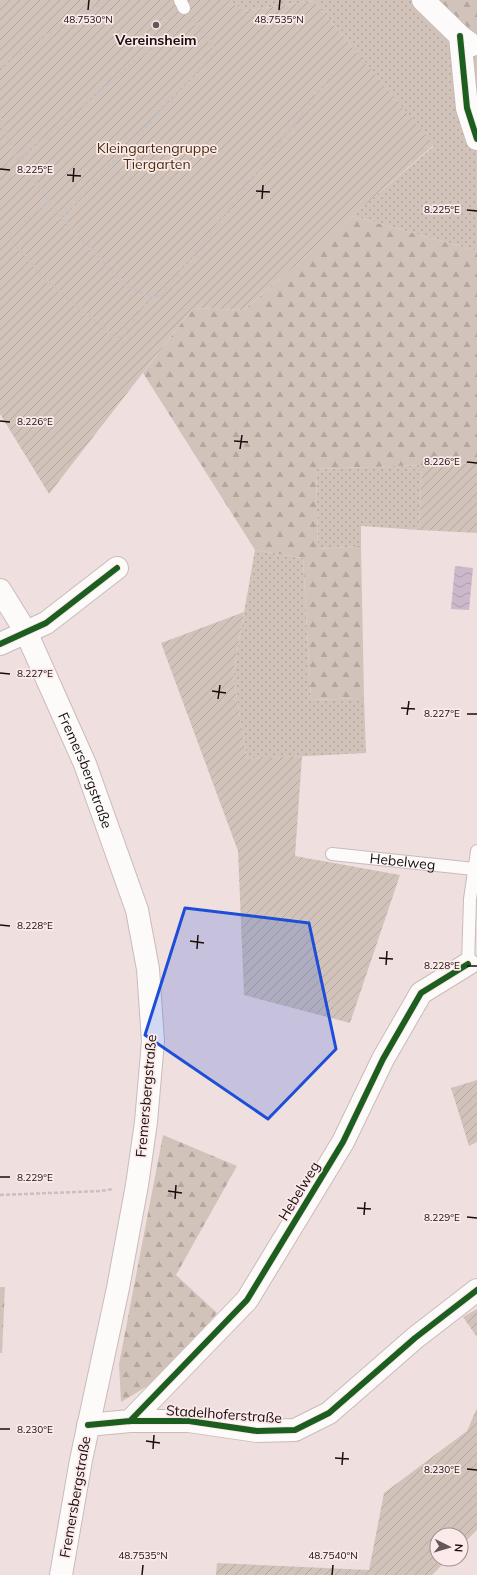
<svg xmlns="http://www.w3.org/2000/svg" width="477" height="1575" viewBox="0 0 477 1575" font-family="Mulish,sans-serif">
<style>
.grass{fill:url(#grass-dots)}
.forest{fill:url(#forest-firs)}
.garden{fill:url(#garden-furrows)}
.water{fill:url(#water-waves)}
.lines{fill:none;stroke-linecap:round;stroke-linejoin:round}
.lane-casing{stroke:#c9bbbc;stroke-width:14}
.street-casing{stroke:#c9bbbc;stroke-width:24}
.secondary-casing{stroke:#c9bbbc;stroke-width:24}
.path{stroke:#c7c1c1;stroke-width:2.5;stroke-dasharray:4 2;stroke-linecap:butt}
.lane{stroke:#fdfafa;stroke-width:12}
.street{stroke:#fdfafa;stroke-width:22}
.secondary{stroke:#fdfafa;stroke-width:22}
.cycleway-casing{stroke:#fce9e9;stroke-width:8}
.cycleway{stroke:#1b5e20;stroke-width:6}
.marked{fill:#1d4ed8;fill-opacity:0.2;stroke:#1d4ed8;stroke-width:3;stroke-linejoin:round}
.ticks{fill:none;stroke:#180e0e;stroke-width:1.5}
.poi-dot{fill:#645757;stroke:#fce9e9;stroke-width:1.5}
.labels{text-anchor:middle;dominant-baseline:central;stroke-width:3.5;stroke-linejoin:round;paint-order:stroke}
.poi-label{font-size:14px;font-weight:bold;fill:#180e0e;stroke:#fce9e9}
.park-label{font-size:14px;fill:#48300e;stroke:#fce9e9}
.street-label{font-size:14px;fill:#180e0e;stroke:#fce9e9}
.ticks-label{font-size:10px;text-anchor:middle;fill:#180e0e;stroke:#fce9e9;stroke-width:3.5;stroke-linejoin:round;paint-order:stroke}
</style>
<defs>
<pattern id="grass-dots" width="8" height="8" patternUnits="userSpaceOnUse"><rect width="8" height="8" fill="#d2c3ba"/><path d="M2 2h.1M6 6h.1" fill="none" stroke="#b4a69f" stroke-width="1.8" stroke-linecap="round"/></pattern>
<pattern id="forest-firs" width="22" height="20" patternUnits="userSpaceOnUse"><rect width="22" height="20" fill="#d2c3ba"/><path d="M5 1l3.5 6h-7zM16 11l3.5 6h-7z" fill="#b4a69f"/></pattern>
<pattern id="garden-furrows" width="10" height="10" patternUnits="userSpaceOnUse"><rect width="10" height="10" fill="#d2c3ba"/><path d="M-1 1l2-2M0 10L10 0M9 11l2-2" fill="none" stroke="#b4a69f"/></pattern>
<pattern id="water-waves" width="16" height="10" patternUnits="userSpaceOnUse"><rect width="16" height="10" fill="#cbb8ca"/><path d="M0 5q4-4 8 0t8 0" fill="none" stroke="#ae9dac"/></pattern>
</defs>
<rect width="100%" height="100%" fill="#f0dfdf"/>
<path class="grass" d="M229,0H423L477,48V251L352,216L434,146L314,1L244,11Z
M422,465L419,530L361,526V546L318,549L316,469Z
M255,550L303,558L311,700L364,698L366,753L247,759L233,675Z"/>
<path class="forest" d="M423,0H477V48Z
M352,216L477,251V463L316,469L318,549L361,546L364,698L311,700L303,558L255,550L143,373L193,308L244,310Z
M163,1135L237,1166L176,1275L217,1313L161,1378L121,1402L119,1364Z
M0,1287H5L2,1353H0Z"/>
<path class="garden" d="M0,0H229L244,11L314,1L434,145L244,310L193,308L49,494L0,414Z
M477,463V533L419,530L422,465Z
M244,612L233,675L247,759L302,756L295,856L400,875L350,1023L244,995L238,851L161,643Z
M477,1080V1142L469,1146L451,1088Z
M477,1309V1337L463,1317Z
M477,1408V1530L461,1546V1535H437V1559H448L432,1575H216L217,1563L369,1570L384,1493L467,1431Z"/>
<path class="water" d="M455,566L473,568L469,610L451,609Z"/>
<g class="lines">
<defs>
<g id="lane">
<path d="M180,0L184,8"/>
<path id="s1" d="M332,854L474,869"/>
<path d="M473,964H468L470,899L477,851"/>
</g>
<path id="street" d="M423,0L460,36L472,45
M460,36L467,108L477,139
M0,644L46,623L117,568
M130,1421L247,1300L343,1142L383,1059L421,993L468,964
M88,1425L130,1421H189L257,1431L295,1430L329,1413L415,1338L477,1290"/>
<g id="secondary">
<path id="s2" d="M0,590L26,632L85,764L137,910L148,969L153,1041L146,1122L137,1185L118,1288L81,1460L61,1575"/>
</g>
</defs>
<use href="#lane" class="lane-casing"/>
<use href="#street" class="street-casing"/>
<use href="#secondary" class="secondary-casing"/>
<path class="path" d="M194,21L216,51L62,218L124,284L151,297L161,296L237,199L331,76
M0,68L42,37L108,0
M0,119L18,160L62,218
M18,160L180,24
M49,201L8,236L45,279L114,337H122L151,297
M0,1195L101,1191L113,1189"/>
<use href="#lane" class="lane"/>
<use href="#street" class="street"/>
<use href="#secondary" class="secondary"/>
<defs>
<path id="cycleway" d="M460,36L467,108L477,139
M0,644L46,623L117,568
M130,1421L247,1300L343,1142L383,1059L421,993L468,964
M88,1425L130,1421H189L257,1431L295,1430L329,1413L415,1338L477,1290"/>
</defs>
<use href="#cycleway" class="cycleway-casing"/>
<use href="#cycleway" class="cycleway"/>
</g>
<path class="marked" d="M185,908L309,923L336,1049L268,1119L145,1035Z"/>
<path class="ticks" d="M88,10L89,0M279,10L280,0M0,169L10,170M67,175L81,176M73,182L74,168M256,191L270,192M262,199L263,185M467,210L477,211M0,421L10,422M234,441L248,442M240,449L242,435M467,462L477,463M0,673L10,674M212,691L226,693M218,699L220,685M401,708L415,709M467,714H477M407,715L409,701M0,925L10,926M190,941L204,943M197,949L198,935M379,958L393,959M386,965L387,951M467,966H477M0,1177H10M168,1191L182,1193M175,1199L176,1185M357,1208L371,1209M364,1215L365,1202M467,1217L477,1218M0,1429H10M146,1441L160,1443M153,1449L154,1435M335,1458L349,1459M342,1465L343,1452M467,1469L477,1470M142,1575L143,1565M332,1575L333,1565"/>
<circle class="poi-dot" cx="156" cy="25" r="4"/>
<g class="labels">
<g class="poi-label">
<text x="156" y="40">Vereinsheim</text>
</g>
<g class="park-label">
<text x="157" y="148">Kleingartengruppe<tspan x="157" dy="16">Tiergarten</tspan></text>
</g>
<g class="street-label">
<text stroke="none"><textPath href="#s2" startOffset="200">Fremersbergstraße</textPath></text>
<text stroke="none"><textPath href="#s1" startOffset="71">Hebelweg</textPath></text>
<text transform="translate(146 1096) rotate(-85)">Fremersbergstraße</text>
<text transform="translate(299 1191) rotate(-59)">Hebelweg</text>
<text transform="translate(224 1414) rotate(4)">Stadelhoferstraße</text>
<text transform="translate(75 1497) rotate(-80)">Fremersbergstraße</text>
</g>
</g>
<g class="ticks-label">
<text x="88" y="23">48.7530°N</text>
<text x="279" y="23">48.7535°N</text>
<text x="35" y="173">8.225°E</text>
<text x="442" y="213">8.225°E</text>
<text x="35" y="425">8.226°E</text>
<text x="442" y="465">8.226°E</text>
<text x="35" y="677">8.227°E</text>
<text x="442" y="717">8.227°E</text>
<text x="35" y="929">8.228°E</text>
<text x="442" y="969">8.228°E</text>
<text x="35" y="1181">8.229°E</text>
<text x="442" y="1221">8.229°E</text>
<text x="35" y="1433">8.230°E</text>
<text x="442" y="1473">8.230°E</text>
<text x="143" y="1559">48.7535°N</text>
<text x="333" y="1559">48.7540°N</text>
</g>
<g transform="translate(449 1547) rotate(95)"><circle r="19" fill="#fce9e9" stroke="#a19191"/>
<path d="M0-3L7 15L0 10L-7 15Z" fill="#645757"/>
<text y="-6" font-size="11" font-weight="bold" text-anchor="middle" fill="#180e0e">N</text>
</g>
</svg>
